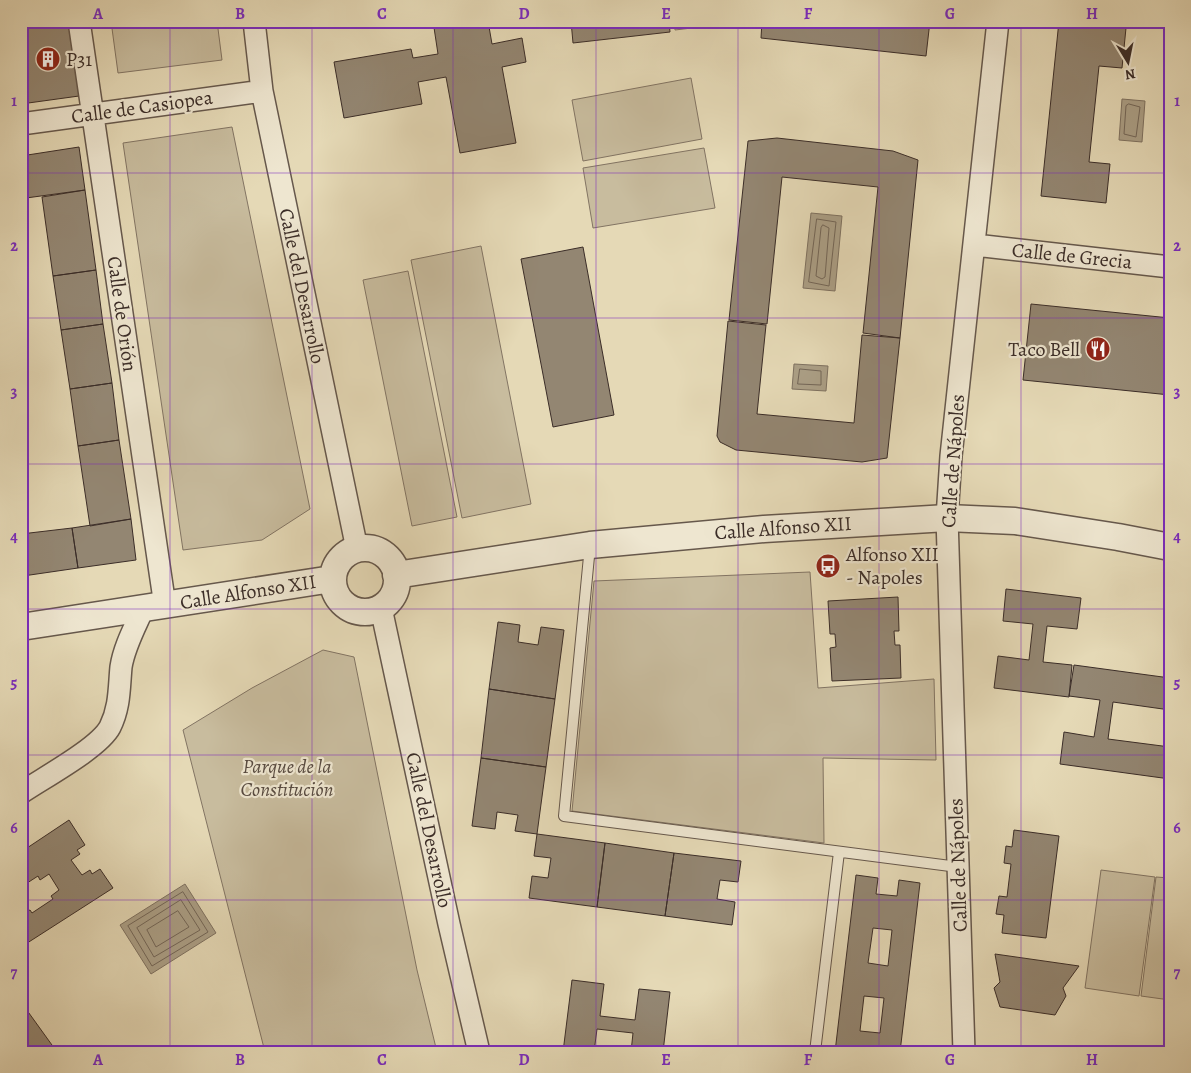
<svg xmlns="http://www.w3.org/2000/svg" width="1191" height="1073" viewBox="0 0 1191 1073" font-family="Alegreya,serif">
<style>
.green{fill:#c8bc9e;stroke:#827463}
.water{fill:#ab9f86;stroke:#7e7160}
.lines{fill:none;stroke-linecap:round;stroke-linejoin:round}
.shore{stroke:#736657;stroke-width:1}
.building{fill:#938672;stroke:#3b2d28;fill-rule:evenodd}
.service-casing{stroke:#66584c;stroke-width:12}
.minor-casing{stroke:#66584c;stroke-width:24}
.tertiary-casing{stroke:#66584c;stroke-width:29}
.service{stroke:#eee6d0;stroke-width:10}
.minor{stroke:#eee6d0;stroke-width:21}
.tertiary{stroke:#eee6d0;stroke-width:26}
.grid{fill:none;stroke:#7b2cbf;stroke-width:1;stroke-opacity:0.55}
.labels{text-anchor:middle;dominant-baseline:central;stroke-width:4.5;stroke-linejoin:round;paint-order:stroke}
.poi-label{font-size:20px;fill:#3b2d28;stroke:#eee6d0;text-anchor:start}
.street-label{font-size:20px;fill:#3b2d28;stroke:#eee6d0}
.park-label{font-size:20px;font-style:italic;fill:#574a40;stroke:#eee6d0}
.neatline{fill:none;stroke:#7b2cbf;stroke-width:2}
.grid-label{font-size:16px;text-anchor:middle;font-weight:bold;fill:#7b2cbf}
</style>
<rect width="100%" height="100%" fill="#e5d9b6"/>
<filter id="stains"><feTurbulence type="fractalNoise" baseFrequency=".004" numOctaves="4"/><feColorMatrix values="0 0 0 0 .2 0 0 0 0 .09 0 0 0 0 .02 0 0 0 .5 -.17"/></filter>
<radialGradient id="worn" r=".72"><stop offset=".6" stop-color="#630" stop-opacity="0"/><stop offset="1" stop-color="#630" stop-opacity=".3"/></radialGradient>
<path class="green" d="M111,21H217L222,60L118,73Z
M674,21H742V22L675,30Z
M691,78L702,139L583,161L572,100Z
M232,127L310,509L262,540L183,550L123,143Z
M704,148L715,208L593,228L583,168Z
M481,246L531,504L462,518L411,260Z
M408,271L457,517L412,526L363,280Z
M810,572L818,688L934,679L936,760L823,758L824,843L572,811L594,581Z
M323,650L354,657L417,970L437,1052H265L183,730L252,688Z
M1101,870L1155,877L1139,996L1085,988Z
M1156,877L1170,878V1000L1141,996Z"/>
<path class="water" d="M1122,99L1145,101L1142,142L1119,140Z
M811,213L842,216L835,291L803,288Z
M794,364L828,366L826,391L792,389Z
M185,884L216,933L151,974L120,925Z"/>
<g class="lines">
<path class="shore" d="M1129,104L1140,107L1136,137L1124,134L1126,106Z
M817,219L836,222L829,286L809,282Z
M823,225L829,228L825,277L822,279L816,276L821,228Z
M800,369L821,371V385L798,384Z
M183,892L208,932L152,966L128,926Z
M181,900L200,930L154,957L137,928Z
M178,911L189,927L156,947L147,930Z"/>
</g>
<path class="building" d="M21,21H69L79,96L21,104Z
M433,21H488L492,44L522,38L526,62L502,67L516,143L460,153L446,77L418,82L422,104L344,118L334,62L411,49L413,58L438,54Z
M571,21H669L670,32L573,43Z
M762,21H930L926,56L761,38Z
M1059,21L1126,28L1122,68L1099,66L1089,162L1110,164L1106,203L1041,196Z
M777,138L893,151L918,160L900,338L863,333L878,187L782,177L767,324L729,320L748,141Z
M79,147L85,190L26,198L21,156Z
M21,165L26,198L21,199Z
M85,190L96,270L53,276L42,197Z
M583,247L614,415L553,427L521,259Z
M96,270L103,324L61,330L53,276Z
M1031,304L1170,318V395L1023,380Z
M728,321L766,325L757,414L854,423L862,335L900,338L887,458L862,462L736,450L720,442L717,436Z
M103,324L112,383L70,389L61,330Z
M112,383L119,440L78,446L70,389Z
M119,440L131,519L90,526L78,446Z
M131,519L136,560L78,568L72,528Z
M72,528L78,568L23,576L21,534Z
M1006,589L1081,598L1077,629L1047,626L1043,662L1072,665L1069,697L994,688L998,656L1029,660L1033,624L1003,621Z
M898,597L899,631H894L895,645H900L901,678L832,681L830,648L836,647L835,634H830L828,601Z
M498,622L520,625L518,642L538,645L541,627L564,630L555,699L489,689Z
M1074,665L1170,678V710L1113,702L1108,739L1170,747V779L1060,764L1064,732L1094,737L1100,700L1069,696Z
M489,689L555,699L546,767L481,758Z
M481,758L546,767L537,834L515,831L518,815L497,812L495,829L472,826Z
M69,820L85,845L77,850L80,854L71,860L82,875L90,870L92,874L100,869L113,888L21,947V914L30,910L32,913L53,899L51,896L59,890L49,874L40,880L38,876L21,887V852Z
M1014,830L1059,836L1046,938L1002,933L1004,915L996,914L999,896L1007,897L1011,864L1004,863L1006,846L1012,847Z
M537,834L605,843L597,907L529,898L532,876L548,878L551,858L534,856Z
M605,843L674,853L665,916L597,907Z
M674,853L741,861L738,882L720,880L717,899L735,902L732,925L665,916Z
M856,875L878,878L876,894L897,896L899,880L920,883L900,1052H835ZM873,928L892,930L888,966L868,963ZM864,996L884,998L880,1033L860,1031Z
M995,954L1079,966L1063,988L1066,996L1055,1015L1000,1007L994,988L1000,982Z
M572,980L604,984L600,1016L635,1020L639,989L670,992L663,1052H631L633,1033L597,1029L594,1052H563Z
M21,1002L57,1052H24L21,1045Z"/>
<g class="lines">
<defs>
<path id="service" d="M590,546L564,816L958,867
M815,1052L839,852"/>
<path id="minor" d="M79,21L165,606
M254,21L262,91L357,549
M21,124L262,91
M975,245L1170,267
M381,608L449,924L479,1052
M21,793C43,778 99,748 110,727C120,707 119,688 121,667C124,647 135,627 143,609
M964,1052L947,518L951,456L998,21"/>
<path id="tertiary" d="M333 580a32 32 0 1 1 64 0a32 32 0 1 1-64 0Z
M396,575L590,545L764,529L947,518L1015,521L1118,537L1170,547
M21,627L332,579"/>
</defs>
<use href="#service" class="service-casing"/>
<use href="#minor" class="minor-casing"/>
<use href="#tertiary" class="tertiary-casing"/>
<use href="#service" class="service"/>
<use href="#minor" class="minor"/>
<use href="#tertiary" class="tertiary"/>
</g>
<path class="grid" d="M170,21V1052M312,21V1052M453,21V1052M596,21V1052M738,21V1052M879,21V1052M1021,21V1052M21,173H1170M21,318H1170M21,464H1170M21,609H1170M21,755H1170M21,900H1170"/>
<defs>
<symbol id="building-disc" viewBox="-11 -11 22 22"><circle r="9.5" fill="#8f2418" stroke="#eee6d0"/><path d="M-4-6H4V6H1V3H-1V6H-4ZM-2.5-4.3h1.7v1.8h-1.7ZM.8-4.3h1.7v1.8H.8ZM-2.5-1h1.7V.8h-1.7ZM.8-1h1.7V.8H.8Z" fill="#fff"/></symbol>
<symbol id="restaurant-disc" viewBox="-11 -11 22 22"><circle r="9.5" fill="#8f2418" stroke="#eee6d0"/><path d="M-5-6h1v4h1v-4h1v4h1v-4h1v5L-1.5 .5V6h-2V.5L-5-1ZM5-6V6H3V1.5H1.5Q1.5-4 5-6Z" fill="#fff"/></symbol>
<symbol id="bus-disc" viewBox="-11 -11 22 22"><circle r="9.5" fill="#8f2418" stroke="#eee6d0"/><path d="M-5-6H5V4H4V6H2V4H-2V6H-4V4H-5ZM-3.5-4V0h7V-4ZM-3.5 1.2v1.5H-2V1.2ZM2 1.2v1.5H3.5V1.2Z" fill="#fff"/></symbol>
</defs>
<g fill-rule="evenodd">
<use href="#building-disc" x="34" y="45" width="28" height="28"/>
<use href="#restaurant-disc" x="1084" y="335" width="28" height="28"/>
<use href="#bus-disc" x="814" y="552" width="28" height="28"/>
</g>
<g class="labels">
<g class="poi-label">
<text x="66" y="59">P31</text>
<text x="1080" y="349" text-anchor="end">Taco Bell</text>
<text x="846" y="554">Alfonso XII<tspan x="846" dy="23">- Napoles</tspan></text>
</g>
<g class="street-label">
<text transform="translate(142 107) rotate(-8)">Calle de Casiopea</text>
<text transform="translate(1072 256) rotate(6)">Calle de Grecia</text>
<text transform="translate(302 286) rotate(78)">Calle del Desarrollo</text>
<text transform="translate(122 314) rotate(82)">Calle de Orión</text>
<text transform="translate(953 461) rotate(-86)">Calle de Nápoles</text>
<text transform="translate(783 528) rotate(-4)">Calle Alfonso XII</text>
<text transform="translate(248 592) rotate(-9)">Calle Alfonso XII</text>
<text transform="translate(429 830) rotate(78)">Calle del Desarrollo</text>
<text transform="translate(958 865) rotate(-92)">Calle de Nápoles</text>
</g>
<g class="park-label">
<text x="287" y="766">Parque de la<tspan x="287" dy="23">Constitución</tspan></text>
</g>
</g>
<rect width="1191" height="1073" fill="none" stroke="#e5d9b6" stroke-width="55"/>
<g transform="translate(1128 62) rotate(170)" stroke="#eee6d0" stroke-width="4" paint-order="stroke">
<path d="M0-4L9 19L0 12L-9 19Z" fill="#3b2d28"/>
<text y="-8" font-size="14" font-weight="bold" text-anchor="middle" fill="#3b2d28">N</text>
</g>
<rect x="28" y="28" width="1136" height="1018" class="neatline"/>
<g class="grid-label">
<text x="98" y="19">A</text>
<text x="240" y="19">B</text>
<text x="382" y="19">C</text>
<text x="524" y="19">D</text>
<text x="666" y="19">E</text>
<text x="808" y="19">F</text>
<text x="950" y="19">G</text>
<text x="1092" y="19">H</text>
<text x="14" y="106">1</text>
<text x="1177" y="106">1</text>
<text x="14" y="251">2</text>
<text x="1177" y="251">2</text>
<text x="14" y="397">3</text>
<text x="1177" y="397">3</text>
<text x="14" y="542">4</text>
<text x="1177" y="542">4</text>
<text x="14" y="688">5</text>
<text x="1177" y="688">5</text>
<text x="14" y="833">6</text>
<text x="1177" y="833">6</text>
<text x="14" y="978">7</text>
<text x="1177" y="978">7</text>
<text x="98" y="1065">A</text>
<text x="240" y="1065">B</text>
<text x="382" y="1065">C</text>
<text x="524" y="1065">D</text>
<text x="666" y="1065">E</text>
<text x="808" y="1065">F</text>
<text x="950" y="1065">G</text>
<text x="1092" y="1065">H</text>
</g>
<rect width="100%" height="100%" filter="url(#stains)"/>
<rect width="100%" height="100%" fill="url(#worn)"/>
</svg>
